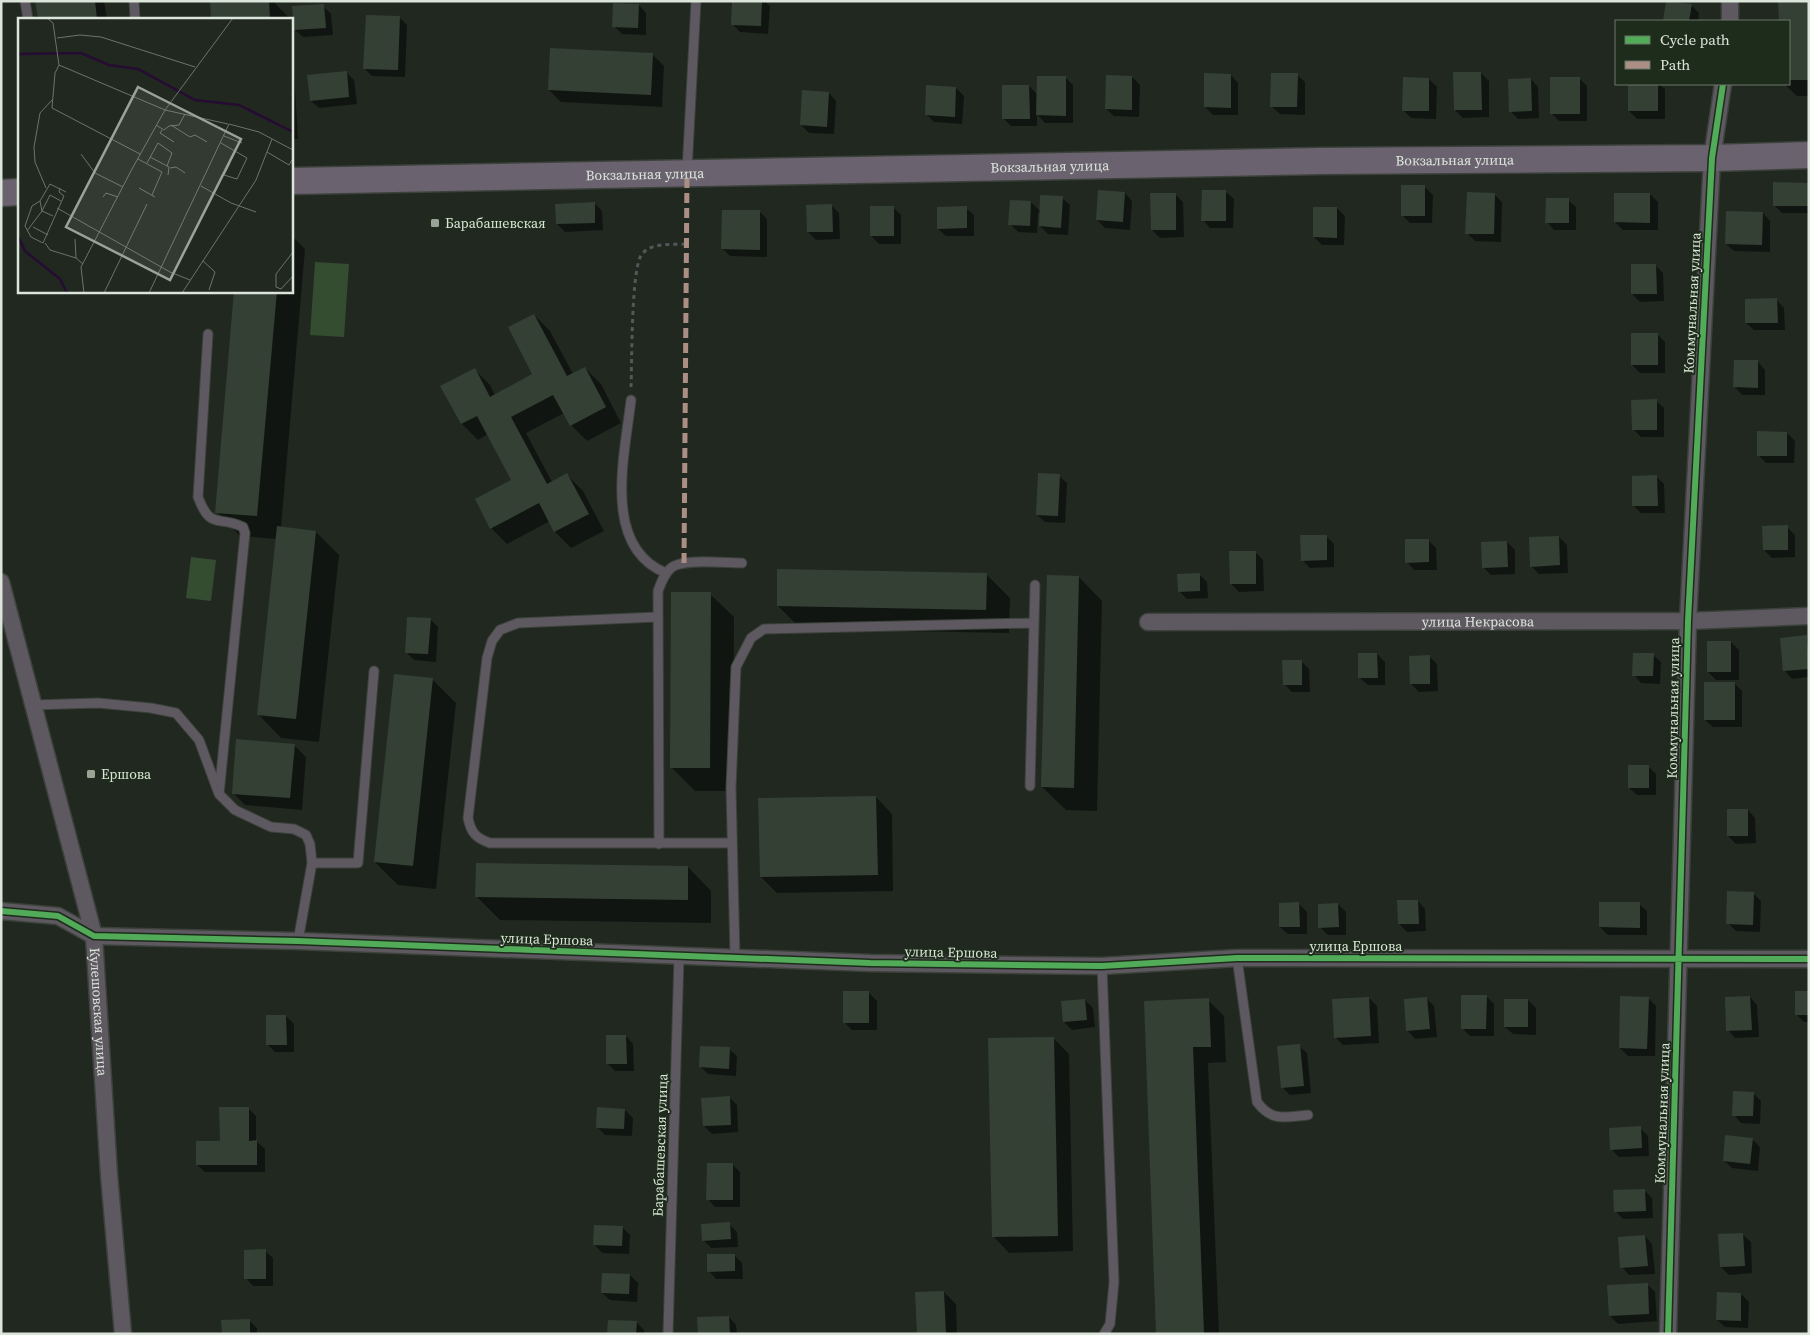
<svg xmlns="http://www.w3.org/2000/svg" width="1810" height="1335" viewBox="0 0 1810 1335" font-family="'Source Serif 4',serif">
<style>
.green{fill:#344d30}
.shadow{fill:#0007}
.building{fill:#354034}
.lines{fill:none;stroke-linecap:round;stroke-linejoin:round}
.lane-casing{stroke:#3c423b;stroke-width:11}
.street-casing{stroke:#3c423b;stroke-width:19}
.primary-casing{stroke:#3c423b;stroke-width:29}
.path{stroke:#57565a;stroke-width:3;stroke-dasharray:4 4;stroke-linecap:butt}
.lane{stroke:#5e5961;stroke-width:9}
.street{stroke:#5e5961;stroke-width:16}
.primary{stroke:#6a626f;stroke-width:26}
.quiet{stroke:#ac8f84;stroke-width:5;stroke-dasharray:10 5;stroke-linecap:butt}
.cycleway-casing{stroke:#1e2c1c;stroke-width:9}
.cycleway{stroke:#51ab58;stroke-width:6}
.poi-dot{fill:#9ba399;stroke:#1e2c1c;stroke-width:2}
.labels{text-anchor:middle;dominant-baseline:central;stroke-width:4;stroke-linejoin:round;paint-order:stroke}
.street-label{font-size:14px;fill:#dce5da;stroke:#1e2c1c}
.poi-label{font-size:14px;fill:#dce5da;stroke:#1e2c1c;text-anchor:start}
.inset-river{fill:none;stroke:#260c32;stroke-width:2.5}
.inset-road{fill:none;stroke:#6c746a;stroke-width:1}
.view{fill:#9ba399;fill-opacity:0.15;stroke:#9ba399;stroke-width:2.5}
.inset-edge{fill:none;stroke:#dce5da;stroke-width:2.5}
</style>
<rect width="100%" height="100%" fill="#212820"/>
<path class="green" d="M315,262L349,264L344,337L310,335Z
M191,557L216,560L211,601L186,598Z"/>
<path class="shadow" d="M36,1H104L107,19H39Z
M212,1H273L290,19H213Z
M733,1H765L770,6L768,34L740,32L732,24Z
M1779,1H1809V96H1797L1784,84H1789V21H1780Z
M1667,2L1691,5L1699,13L1698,21H1664Z
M639,5L646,13V35L622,34L614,26Z
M323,6L331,14L333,35L303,37L295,30Z
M399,17L407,25L405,77L372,76L364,68Z
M291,20L298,139H291Z
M652,54L664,66L662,107L561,102L549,90Z
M346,72L354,80L357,104L319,108L311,101Z
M1481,73L1489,81V117L1463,118L1455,110Z
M1231,75L1238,83V115H1213L1205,107Z
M1297,75L1305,82V115L1280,114L1272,107Z
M1132,77L1140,85L1139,117L1114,116L1106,109Z
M1066,78L1073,85V123H1045L1037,114V126H1011L1003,118L1029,86L1038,95Z
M1579,78L1587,86V121H1559L1551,113Z
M1429,79L1437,87L1436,119L1411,118L1403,110Z
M1531,79L1538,87L1539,118L1518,119L1510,111Z
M1629,84H1659L1665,89V119H1637L1629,111Z
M956,88L964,96L962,124L934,122L926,114Z
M829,93L836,101L834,134L809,133L801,125Z
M1809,184V213H1782L1774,205Z
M1425,187L1433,195L1432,223H1410L1402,215Z
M1226,192L1234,199L1233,228H1210L1203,220Z
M1125,193L1132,201L1130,230L1105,228L1097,220Z
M1175,194L1183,202L1184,237L1160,238L1152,230Z
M1494,194L1502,202L1501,242L1475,241L1467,233Z
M1650,194L1658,202V230H1623L1615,222Z
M1062,198L1070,205L1068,235L1048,234L1040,226L1041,213H1038L1037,233L1018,232L1010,224L1031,202L1041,212Z
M1568,200L1576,207V230H1554L1547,222Z
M594,203L602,211L603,230L565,232L557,224Z
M831,205L839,213L840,239L816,240L808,232Z
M893,207L901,215V244H879L871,236Z
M966,208L974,215V236H946L938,229Z
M1337,208L1345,216L1344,245H1322L1314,237Z
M759,211L767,219V257L730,256L723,249Z
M1763,213L1770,221V252L1734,251L1726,244Z
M291,235L305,249L281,528L316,532L339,555L319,742L281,738L258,714L277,539L240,536L217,512L236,291H291Z
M1655,265L1663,273L1664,301L1640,302L1632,294Z
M1777,300L1784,308L1785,330H1754L1746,323Z
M534,315L550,331L573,374L585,368L601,384L621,423L587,441L571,425L564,413L526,433L552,482L567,475L583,491L604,531L571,548L555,532L550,521L507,544L491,528L513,481L488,434L478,440L462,424L442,386L474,369L490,385L495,395L534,374Z
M1657,334L1665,342V373H1640L1632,365Z
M1758,362L1765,370V395H1742L1735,387Z
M1656,401L1664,408V437H1641L1633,429Z
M1787,433L1795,441L1794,463H1766L1758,455Z
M1059,476L1067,483L1065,523L1045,522L1037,515Z
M1657,477L1664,484L1665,513H1641L1633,505Z
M1787,527L1795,535V557L1772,558L1764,550Z
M1326,536L1334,544V567L1310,568L1302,560Z
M1559,537L1567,545L1568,573L1539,574L1531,566Z
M1428,540L1436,548L1437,570H1414L1407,562Z
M1507,542L1515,550V574L1491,575L1483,567Z
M1255,552L1263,560L1264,591L1239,592L1231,584Z
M986,574L1010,598L1009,633L801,629L778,606Z
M1199,574L1207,582L1208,598L1187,599L1179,591Z
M1079,577L1102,601L1097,811L1066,810L1042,787Z
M710,594L734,617L733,791H695L671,767Z
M430,619L438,627L436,662L414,660L406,652Z
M1806,637L1809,639V677L1792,679L1785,671Z
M1731,642L1739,650V680H1716L1708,672Z
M1377,654L1385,662V685H1368L1360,678Z
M1653,655L1661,662L1660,684L1641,683L1634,675Z
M1429,656L1437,664L1438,691L1419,692L1411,684Z
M1301,661L1309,669L1310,692H1292L1284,684Z
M432,679L456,703L436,889L398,885L375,862Z
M1734,683L1742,691V727H1713L1705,720Z
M294,745L306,757L302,810L245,805L233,793Z
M1648,766L1656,774V795H1637L1629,788Z
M876,797L892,814L893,891L777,893L761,877Z
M1748,810L1755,818L1756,843L1736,844L1728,836Z
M688,867L711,891V923L500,920L476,896Z
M1754,894L1761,901L1760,932L1736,931L1728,923Z
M1418,901L1425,909L1426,931L1407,932L1399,924Z
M1299,904L1307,912V934H1288L1280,927Z
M1338,904L1346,912V935H1328L1320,927Z
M1639,904L1647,911V935H1608L1600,927Z
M1809,992V1022H1804L1796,1014Z
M869,993L877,1001V1030H852L844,1022Z
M1486,996L1494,1004V1036H1470L1462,1028Z
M1750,997L1757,1005L1759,1037L1735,1038L1728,1030Z
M1369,998L1377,1006L1379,1043L1343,1045L1335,1037Z
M1426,998L1434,1006L1437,1037L1415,1039L1408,1031Z
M1648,998L1656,1006L1655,1056H1628L1620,1048Z
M1085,1000L1093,1008L1095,1027L1072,1030L1064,1022Z
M1208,1000L1224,1016L1226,1062L1208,1063L1219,1334H1158L1145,1002Z
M1528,1000L1536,1008V1035L1513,1034L1505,1027Z
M286,1016L294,1024V1052H275L267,1044Z
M626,1036L633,1044L634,1071H615L607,1063Z
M1053,1038L1069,1054L1073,1251L1009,1253L993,1236Z
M1299,1046L1307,1053L1311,1093L1290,1095L1282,1087Z
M729,1049L737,1056L736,1076L708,1074L700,1066Z
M1753,1093L1761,1101L1760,1124L1741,1123L1734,1115Z
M729,1097L737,1105L738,1132L712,1134L704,1126Z
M248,1108L256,1116V1141L265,1149V1172H205L197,1165L221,1142Z
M625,1110L633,1118L632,1136L605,1135L597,1127Z
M1640,1128L1648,1136L1649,1156L1619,1157L1611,1149Z
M1752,1139L1760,1147L1758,1171L1732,1168L1724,1161Z
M733,1165L740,1172V1207H715L708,1199Z
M1644,1190L1652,1198L1653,1218L1623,1219L1615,1211Z
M729,1224L737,1232L738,1247L711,1248L703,1240Z
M622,1227L630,1235L629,1254L602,1253L595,1245Z
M1743,1235L1751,1242L1752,1273L1729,1275L1721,1267Z
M1645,1236L1652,1244L1655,1274L1629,1275L1622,1267Z
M265,1251L273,1258V1286H253L246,1278Z
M734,1255L742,1263L743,1279H716L709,1271Z
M630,1275L638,1283L637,1302L610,1300L602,1293Z
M1647,1284L1655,1292L1657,1321L1618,1324L1610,1316Z
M944,1292L956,1304L957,1334H918Z
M1741,1294L1749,1302L1748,1328L1725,1327L1717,1320Z
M729,1317L736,1325L737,1334H699Z
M249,1320L257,1328V1334H223Z
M636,1322L644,1330V1334H609Z"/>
<path class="building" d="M35,1H95L97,19H38Z
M210,1H269L270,19H211Z
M732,1H762L761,26L731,25Z
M1666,1L1692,4L1689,21H1663Z
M1778,1H1809V80H1789V21H1779Z
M613,3L639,4L638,28L612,27Z
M324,4L326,28L294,30L292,6Z
M366,15L400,16L398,70L363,69Z
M550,48L653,53L651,95L548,90Z
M347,71L349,97L310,101L307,75Z
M1453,72H1481L1482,110H1454Z
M1204,73L1231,74V108L1204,107Z
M1271,73H1298L1297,107H1270Z
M1106,75L1132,76V110L1105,109Z
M1037,76H1066V116L1036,115Z
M1403,77L1429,78V111H1402Z
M1550,77H1580V114H1550Z
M1531,78L1532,111L1509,112L1508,79Z
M1628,84H1658V111H1628Z
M926,85L956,87L955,117L925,115Z
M1002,85H1029L1030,119H1002Z
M802,90L829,92L827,127L800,125Z
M1773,182L1809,183V206H1773Z
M1401,185H1425V216H1401Z
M1098,190L1125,192L1123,222L1096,220Z
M1202,190H1226V221H1201Z
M1467,192L1495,193L1494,234H1465Z
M1150,193H1176V230H1151Z
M1614,193H1650V223L1614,222Z
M1040,195L1063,196L1061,228L1039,226Z
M1546,198H1569V223H1545Z
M1010,200L1031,201L1030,226L1008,225Z
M595,202V223L556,224L555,204Z
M832,204L833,232H807L806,205Z
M870,206H894V236H870Z
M967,206V228L937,229V207Z
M1313,207H1337V238L1313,237Z
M722,210H760V250L721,249Z
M1726,211L1763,212L1762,245L1725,244Z
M1631,264H1656L1657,294H1631Z
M234,291H277L257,516L215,513Z
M1777,298L1778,323H1745V299Z
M534,314L567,376L585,367L606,407L570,426L553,395L511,417L547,484L567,473L589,514L554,532L539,503L490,529L475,499L511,480L477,416L461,424L440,386L475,368L490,397L532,374L508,327Z
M1631,333H1658V365H1631Z
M1734,360H1758V388L1733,387Z
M1657,399V430H1632L1631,400Z
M1757,431L1787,432V456H1757Z
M1038,473L1060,474L1058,516L1036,515Z
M1657,475L1658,506H1632V476Z
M1788,525V550H1763L1762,526Z
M277,526L316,531L296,719L257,715Z
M1300,535H1327V560L1301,561Z
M1559,536L1560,565L1530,567L1529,537Z
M1405,539H1429V562L1405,563Z
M1507,541L1508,567L1482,568L1481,542Z
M1229,551H1256V584H1230Z
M777,569L987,573L986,610L777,606Z
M1200,573V591L1178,592L1177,574Z
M1047,575L1079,576L1074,788L1041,787Z
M671,592H711L710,768H670Z
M407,617L431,618L428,654L405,653Z
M1807,635L1809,669L1783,671L1780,638Z
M1707,641H1731V672H1707Z
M1358,653H1377L1378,678H1358Z
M1633,653H1654L1653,676H1632Z
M1430,655V684H1410L1409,656Z
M1282,660H1302V685H1283Z
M394,674L433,678L413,866L374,862Z
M1704,682H1735V720H1704Z
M236,739L295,744L290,798L232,794Z
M1628,765H1649V788H1628Z
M876,796L878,875L760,877L758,798Z
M1727,809H1748V836H1727Z
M476,863L688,866V900L475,897Z
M1727,891L1754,892L1753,925L1726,924Z
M1397,900H1418L1419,924H1398Z
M1299,902L1300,927H1279V903Z
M1599,902H1640V928L1599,927Z
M1338,903L1339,927L1318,928V904Z
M843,991H869V1023H843Z
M1795,991H1809V1015H1795Z
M1461,995H1487L1486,1029H1461Z
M1620,996L1649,997L1647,1049L1619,1048Z
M1750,996L1752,1030L1726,1031L1725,997Z
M1369,997L1371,1036L1334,1038L1332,999Z
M1427,997L1430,1029L1406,1031L1404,999Z
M1209,998L1211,1047H1193L1204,1334H1156L1144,1001Z
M1085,999L1087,1020L1063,1022L1061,1001Z
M1504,999H1528V1027H1504Z
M266,1015H286L287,1045H266Z
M606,1035H626L627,1064H606Z
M1054,1037L1058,1236L992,1237L988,1038Z
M1300,1044L1304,1086L1281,1088L1277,1046Z
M700,1046L730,1047L729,1069L699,1067Z
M1733,1091L1754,1092L1753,1116H1732Z
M730,1096L731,1125L703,1126L701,1098Z
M219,1107H249V1141L257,1140V1165H196V1141H220Z
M597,1107L625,1109L624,1129L596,1128Z
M1641,1126L1642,1148L1610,1150L1609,1128Z
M1725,1135L1753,1138L1750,1164L1723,1161Z
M707,1163H733V1200H706Z
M1645,1189L1646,1211L1614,1212L1613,1190Z
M730,1222L731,1239L702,1241L701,1224Z
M594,1225L623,1226L622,1246L593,1245Z
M1743,1233L1745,1266L1720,1267L1718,1234Z
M1645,1235L1648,1266L1620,1268L1618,1237Z
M266,1249V1279H244V1250Z
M707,1254H735V1271L707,1272Z
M602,1273L630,1274L629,1294L601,1293Z
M1648,1283L1649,1314L1609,1316L1607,1285Z
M944,1291L946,1334H917L915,1292Z
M1717,1292L1741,1293V1321L1716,1320Z
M729,1316L730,1334H698L697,1317Z
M250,1319V1334H222L221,1320Z
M608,1320L637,1321L636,1334H607Z"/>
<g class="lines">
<defs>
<path id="lane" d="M25,1L28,19
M134,1L135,19
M687,171L696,1
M208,334L198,497C211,531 218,515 243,527L245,533L219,794
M631,400C625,454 601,547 666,573
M657,617L518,623L500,630L492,641L487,658L468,818C471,833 476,838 490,843H731
M32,705L98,703L151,708L176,713L199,740L219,794L235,810L271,827L294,829L306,835L310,844L312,863L298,941
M1030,786L1035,585
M659,844L658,591C661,583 664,574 671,568C682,558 726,563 742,563
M312,863H358L374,671
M735,957L731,788L736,667L751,638L764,629L1033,623
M1237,958L1257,1102C1272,1122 1284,1117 1308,1115
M1102,966L1114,1282L1110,1324L1104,1334
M668,1334L679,957"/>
<g id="street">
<path d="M1730,1V21"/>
<path id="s1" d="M1,582L94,936L109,1175L123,1334"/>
<path id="s2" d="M1148,622L1688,621L1809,616"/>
<path d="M1,911L58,916L94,936L298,941L870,963L1102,966L1237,958L1809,959"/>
<path d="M1668,1334L1688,621L1712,158L1723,84"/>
</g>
<g id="primary">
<path id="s3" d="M291,181L1321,161L1712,158L1809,155"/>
<path d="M1,193L19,192"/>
</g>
</defs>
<use href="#lane" class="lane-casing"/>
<use href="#street" class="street-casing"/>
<use href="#primary" class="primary-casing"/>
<path class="path" d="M631,387C632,365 631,266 642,254C652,242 672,245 686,244"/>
<use href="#lane" class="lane"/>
<use href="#street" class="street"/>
<use href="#primary" class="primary"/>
<path class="quiet" d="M684,563L687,172"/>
<defs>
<path id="cycleway" d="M1,911L58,916L94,936L298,941L870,963L1102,966L1237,958L1809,959
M1668,1334L1688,621L1712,158L1723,84"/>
</defs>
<use href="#cycleway" class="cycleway-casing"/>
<use href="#cycleway" class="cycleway"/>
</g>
<g class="poi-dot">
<rect x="430" y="218" width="10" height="10" rx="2.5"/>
<rect x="86" y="769" width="10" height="10" rx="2.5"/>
</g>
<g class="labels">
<g class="street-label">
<text stroke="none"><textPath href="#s3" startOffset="1164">Вокзальная улица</textPath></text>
<text stroke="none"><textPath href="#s3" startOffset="759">Вокзальная улица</textPath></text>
<text stroke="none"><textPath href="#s3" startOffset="354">Вокзальная улица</textPath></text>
<text transform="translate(1692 303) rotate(-87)">Коммунальная улица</text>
<text stroke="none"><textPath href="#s2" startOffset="330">улица Некрасова</textPath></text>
<text transform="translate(1673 708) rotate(-89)">Коммунальная улица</text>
<text transform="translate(547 939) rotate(2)">улица Ершова</text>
<text x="1356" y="946">улица Ершова</text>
<text transform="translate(951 952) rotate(1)">улица Ершова</text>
<text stroke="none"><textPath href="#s1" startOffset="442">Кулешовская улица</textPath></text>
<text transform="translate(1662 1113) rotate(-88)">Коммунальная улица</text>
<text transform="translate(660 1145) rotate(-88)">Барабашевская улица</text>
</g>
<g class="poi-label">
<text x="445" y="223">Барабашевская</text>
<text x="101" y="774">Ершова</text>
</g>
</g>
<g transform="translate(18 18)">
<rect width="275" height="275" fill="#212820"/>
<path class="inset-river" d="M0,36L63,35L91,47L120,51L177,82L221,87L275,114M0,218L7,233L42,261L49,275"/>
<path class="inset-road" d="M29,0L35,5L41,47L37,55L34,90L122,136M39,20L62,17L83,19L177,49M41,47L147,92L210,106M138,107L146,112L151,108L161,107L167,96M153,107L172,119L177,117L189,124M144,112L142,115L156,124M206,118L224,125M203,125L229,140L219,161L206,157L212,145M249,134L271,147L274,142M63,136L77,155L105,169M132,139L151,149L150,157M120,141L144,154L134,177M129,145L140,125L154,135L149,148M152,150L158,149L167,155M183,168L213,185L238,194M28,170L17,144L16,129L22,95L35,81M121,170L137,179M85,179L88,175L100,179M22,183L14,188L7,208L13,219L25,225L46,178L41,174L42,170M39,190L152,254L172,262M35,198L24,193L32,177L43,183M15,209L30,217M9,213L24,193L22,183L32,166L48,174M57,221L58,240L65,246M27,225L32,232L58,240M275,234L258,256V269L263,271L275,258M185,243L197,254L191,272M66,275L63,249L114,151L147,92L215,0M86,275L129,186M131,275L211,106L241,114L275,132M164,275L238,162L254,121"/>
<path class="view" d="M120,69L223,121L152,262L48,209Z"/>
<rect width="275" height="275" class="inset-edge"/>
</g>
<rect width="1810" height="1335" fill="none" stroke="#dce5da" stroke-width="5"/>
<rect x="1615" y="20" width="175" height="65" fill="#1e2c1c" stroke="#6a7668"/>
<rect x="1625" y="36" width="25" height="8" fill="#51ab58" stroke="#6a7668"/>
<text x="1660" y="45" font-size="15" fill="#dce5da">Cycle path</text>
<rect x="1625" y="61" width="25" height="8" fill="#ac8f84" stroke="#6a7668"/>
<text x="1660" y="70" font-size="15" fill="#dce5da">Path</text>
</svg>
